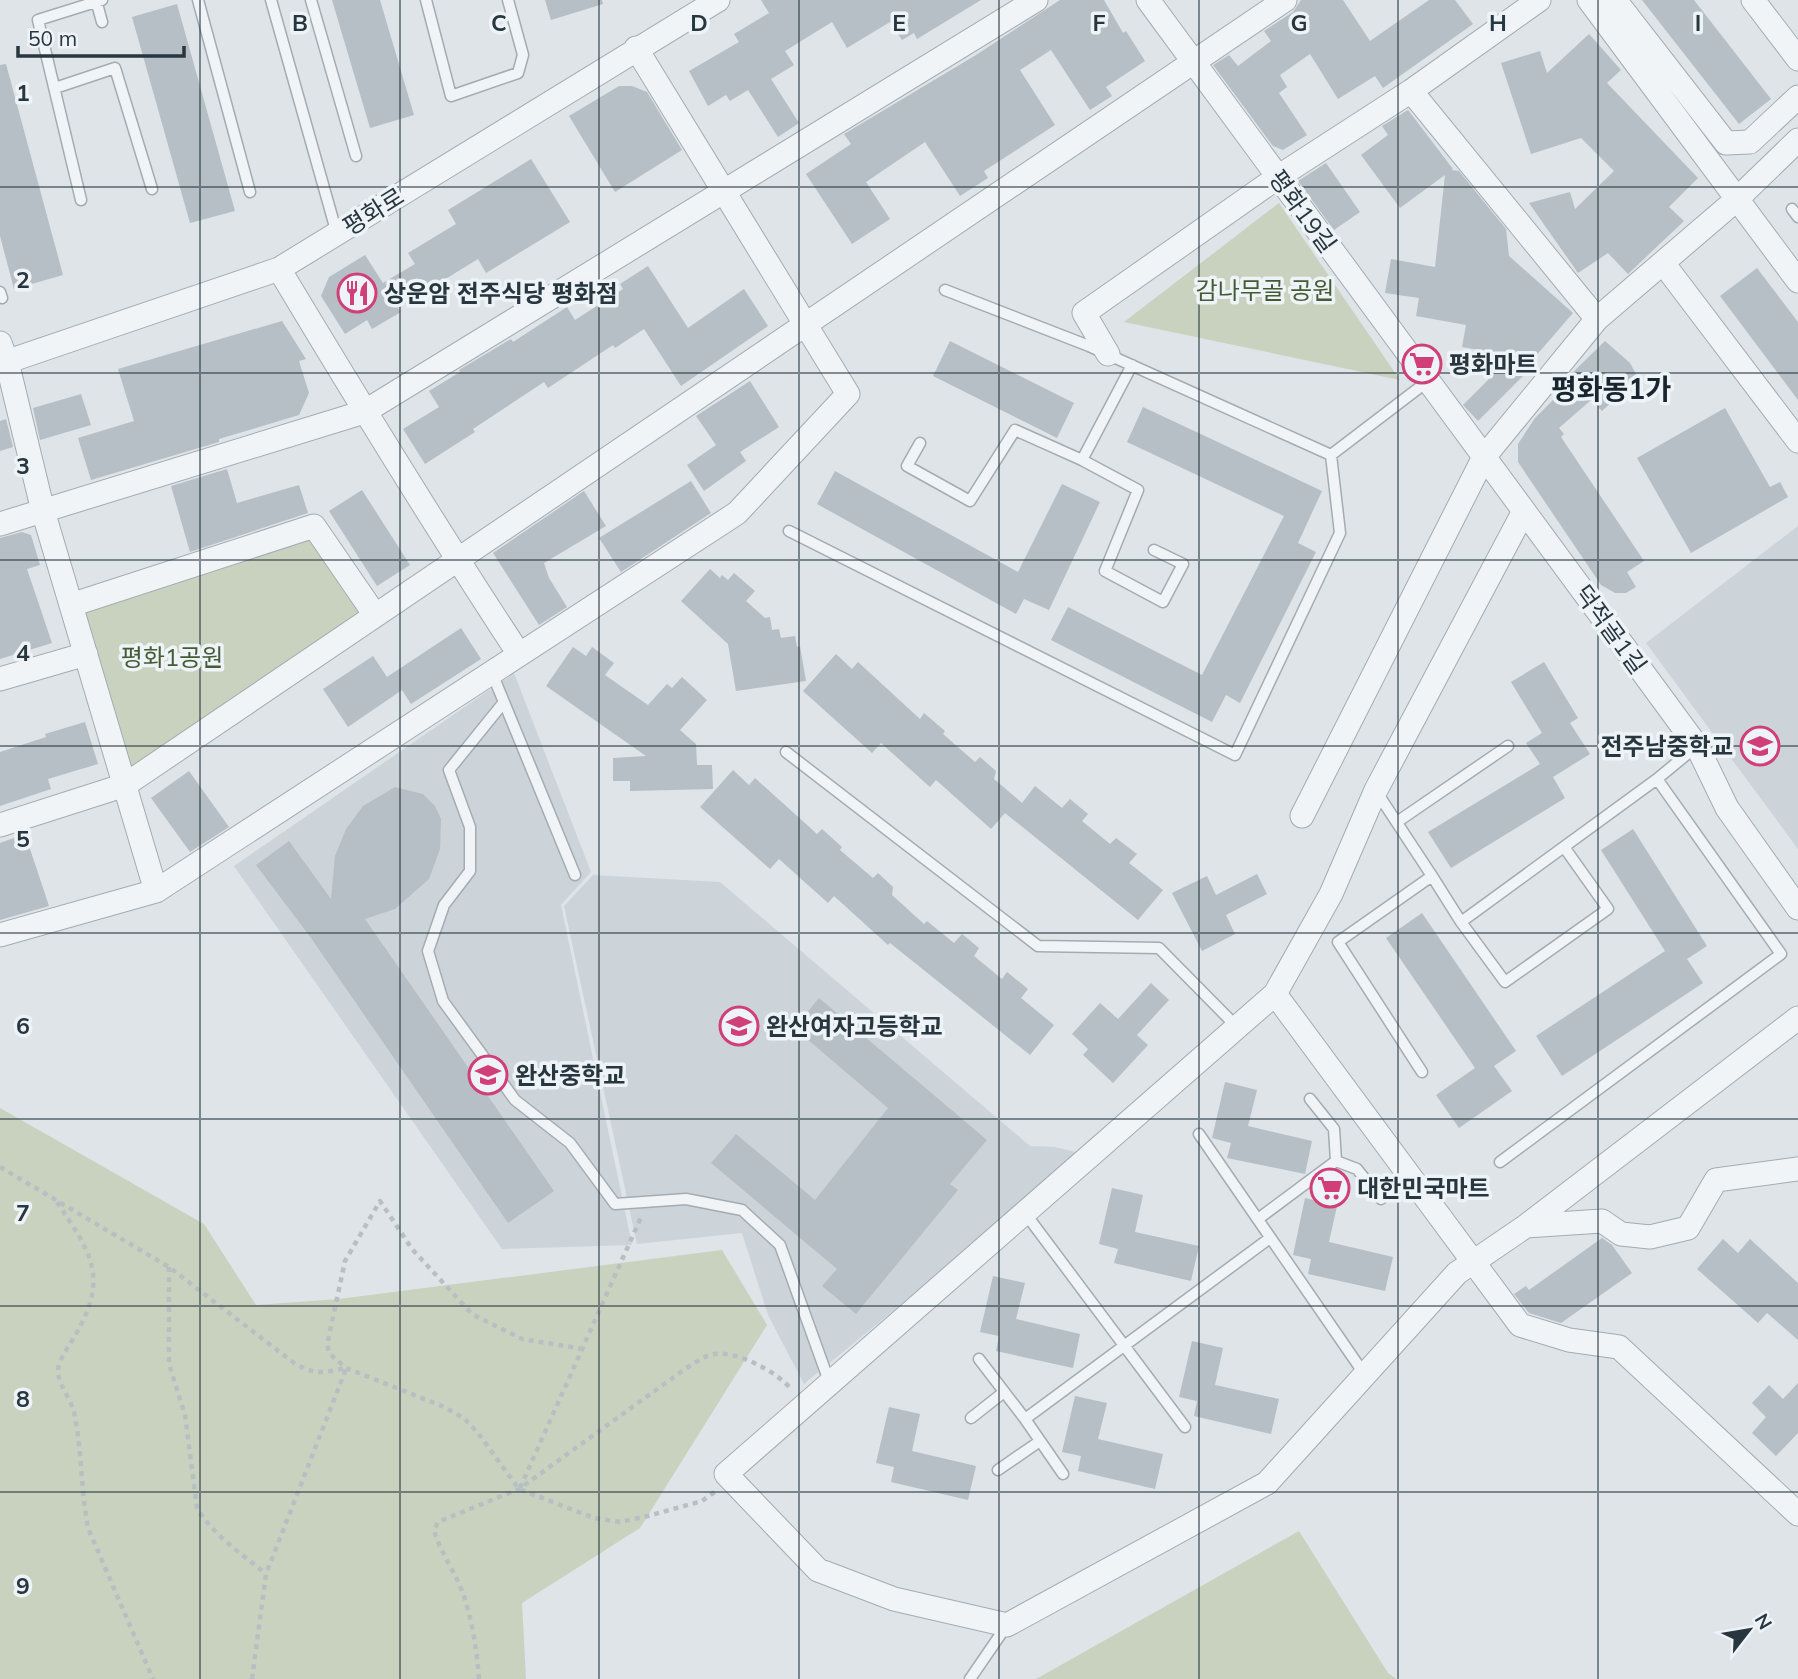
<svg xmlns="http://www.w3.org/2000/svg" width="1798" height="1679" viewBox="0 0 1798 1679" font-family="Mulish,'Noto Sans KR',sans-serif">
<style>
.built{fill:#ccd4da}
.green{fill:#c9d2bf}
.building{fill:#b5bfc5}
.lines{fill:none;stroke-linecap:round;stroke-linejoin:round}
.service-casing{stroke:#a3acb2;stroke-width:13}
.minor-casing{stroke:#a3acb2;stroke-width:25}
.path{stroke:#b8bfc3;stroke-width:4.5;stroke-dasharray:5 5;stroke-linecap:butt}
.service{stroke:#f1f4f6;stroke-width:10}
.minor{stroke:#f1f4f6;stroke-width:23}
.grid{fill:none;stroke:#27363f;stroke-width:2;stroke-opacity:0.55}
.labels{text-anchor:middle;dominant-baseline:central;stroke-width:7;stroke-linejoin:round;paint-order:stroke}
.street-label{font-size:24px;fill:#27363f;stroke:#edf3f6}
.park-label{font-size:24px;fill:#455b34;stroke:#edf3f6}
.poi-label{font-size:24px;font-weight:bold;fill:#27363f;stroke:#edf3f6;text-anchor:start}
.quarter-label{font-size:28px;font-weight:bold;fill:#192630;stroke:#edf3f6}
.grid-label{font-size:23px;text-anchor:middle;font-weight:bold;fill:#27363f;stroke:#edf3f6;stroke-width:7;stroke-linejoin:round;paint-order:stroke}
</style>
<rect width="100%" height="100%" fill="#dee4e8"/>
<path class="built" d="M1798,526V849L1646,643Z
M514,673L591,872L561,905L632,1245L502,1249L234,866Z
M593,875L720,882L1030,1146L1055,1147L1084,1154L804,1384L768,1315L742,1233L637,1244L564,906Z"/>
<path class="green" d="M1279,203L1400,380L1124,322Z
M314,526L375,615L125,785L71,605Z
M0,1108L204,1224L256,1305L339,1299L722,1250L767,1325L640,1528L522,1603L526,1679H0Z
M1299,1531L1388,1673L1396,1679H1036Z"/>
<path class="building" d="M332,0H380L414,115L370,128Z
M545,0H602L603,4L551,20Z
M761,0H981L917,39L914,33L902,40L890,22L847,48L832,22L785,51L794,65L771,79L799,123L778,137L748,90L730,101L726,95L708,106L689,71L739,42L734,34L769,13Z
M1060,0H1104L1123,33L1126,31L1145,61L1106,87L1112,96L1090,110L1051,50L1020,70L1055,125L984,171L988,178L960,196L925,142L866,182L890,219L852,244L806,174L851,144L844,134L976,55Z
M1301,0H1343L1370,41L1429,0H1455L1473,24L1383,88L1375,76L1338,99L1310,54L1280,75L1287,87L1279,93L1307,135L1283,150L1273,146L1213,65L1229,55L1238,66L1271,41L1264,31L1293,12Z
M1642,0H1694L1771,99L1739,124Z
M177,4L235,211L190,223L132,17Z
M1589,34L1621,70L1607,83L1698,178L1669,207L1684,221L1628,274L1608,253L1578,273L1529,203L1570,192L1575,209L1614,171L1581,138L1531,154L1501,63L1540,51L1547,73Z
M6,64L63,275L14,289L0,236V65Z
M619,86H632L647,92L682,150L615,192L569,116Z
M1408,110L1453,169L1451,170L1459,171L1506,229L1509,256L1573,313L1521,373L1524,375L1478,421L1463,405L1512,356L1462,347L1466,325L1416,316L1419,298L1385,293L1391,259L1435,267L1445,175L1400,208L1361,155L1388,135L1382,126Z
M531,159L570,222L486,273L478,259L398,308L401,312L372,329L367,320L345,334L321,296L329,277L365,255L383,283L415,264L408,253L456,224L448,210Z
M1326,163L1360,212L1334,230L1298,181Z
M648,266L688,328L744,289L768,326L681,386L644,329L615,348L613,345L548,388L544,382L473,429L475,432L425,464L403,429L439,407L429,391L460,372L459,370L511,339L513,342L567,307L575,320L623,289L620,284Z
M1757,268L1798,322V400L1720,296Z
M282,321L306,359L299,361L309,393L299,415L219,439V442L91,480L78,438L134,421L118,369Z
M950,341L1074,403L1057,438L933,376Z
M1605,341L1630,363L1638,378L1602,411L1591,400L1559,428L1564,434L1561,437L1644,561L1627,572L1636,587L1626,593H1615L1601,585L1518,462V444L1535,418L1572,381L1568,377Z
M750,381L779,427L740,452L746,461L704,491L687,465L716,445L696,416Z
M81,394L91,425L40,440L33,408Z
M1143,407L1322,491L1298,543L1316,552L1240,703L1226,695L1212,722L1051,640L1068,607L1202,675L1284,516L1127,442Z
M1725,408L1770,487L1780,482L1788,497L1691,553L1637,458Z
M6,419L13,447L0,451V421Z
M227,469L237,503L299,485L308,513L190,552L171,486Z
M835,471L1018,572L1062,484L1100,502L1049,610L1024,599L1016,614L817,504Z
M691,481L711,513L621,572L599,538Z
M362,490L410,565L377,586L329,511Z
M584,491L606,526L544,563L549,578L567,607L539,625L493,553Z
M22,532L31,535L40,565L27,569L52,643L0,659V538Z
M710,569L720,578L722,575L728,580L734,573L755,591L746,601L765,618L770,617L772,630L779,629L781,638L795,636L797,647L800,646L806,681L736,691L728,644L681,601Z
M461,628L481,659L411,704L402,690L348,727L323,689L373,656L387,677Z
M573,647L586,656L592,647L614,663L605,675L648,705L667,684L672,688L682,677L707,700L680,730L696,744L697,765H712L713,789L630,791V781H613V758L646,756L546,686Z
M836,654L852,669L858,662L920,719L924,713L945,731L943,734L975,762L980,757L996,771L994,779L1022,803L1035,786L1062,808L1070,799L1088,814L1082,821L1110,844L1116,838L1137,854L1129,863L1163,890L1138,920L1005,813L991,829L936,780L930,787L881,743L872,753L803,691Z
M1544,662L1578,718L1570,723L1590,754L1553,777L1565,798L1451,868L1428,832L1540,764L1526,743L1542,733L1511,682Z
M85,722L98,764L48,779L51,789L0,806V752L46,737L45,734Z
M733,770L749,785L755,778L817,834L822,829L842,847L840,850L873,878L878,873L893,887L892,895L924,924L927,921L954,943L962,934L979,948L974,956L1002,979L1007,972L1028,989L1021,998L1054,1025L1030,1055L890,943L888,945L834,896L828,903L779,859L770,869L700,807Z
M189,771L229,827L190,852L151,798Z
M395,787L423,794L435,806L441,819L440,849L429,879L395,909L365,919L554,1191L508,1223L311,938L256,865L289,841L331,899L335,856L346,829L363,806Z
M1633,829L1707,946L1687,959L1703,983L1562,1076L1536,1036L1665,951L1601,850Z
M25,834L49,906L0,920V843Z
M1257,874L1267,894L1226,915L1235,934L1202,951L1172,893L1207,876L1216,895Z
M1422,913L1516,1051L1494,1066L1512,1091L1459,1128L1436,1095L1475,1068L1386,938Z
M1151,983L1169,1000L1137,1035L1148,1045L1113,1083L1083,1055L1088,1049L1072,1034L1100,1003L1118,1019Z
M819,998L987,1140L950,1184L958,1190L856,1314L822,1286L837,1269L711,1163L736,1134L815,1200L888,1108L794,1028Z
M1225,1082L1257,1090L1248,1126L1312,1141L1305,1174L1227,1158L1231,1143L1212,1138Z
M1112,1188L1143,1195L1135,1232L1199,1246L1191,1281L1114,1263L1118,1249L1099,1244Z
M1305,1198L1337,1206L1329,1242L1393,1257L1385,1291L1308,1274L1311,1259L1293,1255Z
M1602,1238L1612,1245L1632,1273L1561,1323L1529,1313L1514,1294L1526,1286L1529,1290Z
M1723,1239L1738,1253L1750,1239L1798,1283V1340L1767,1313L1758,1323L1697,1269Z
M993,1276L1025,1283L1016,1319L1080,1334L1073,1368L996,1351L999,1336L980,1332Z
M1192,1341L1223,1348L1215,1385L1279,1399L1271,1434L1194,1416L1197,1401L1179,1397Z
M1798,1383V1433L1776,1456L1752,1433L1766,1417L1752,1403L1769,1385L1783,1399Z
M1075,1396L1107,1403L1098,1439L1163,1454L1155,1489L1078,1471L1081,1456L1062,1452Z
M889,1407L920,1414L912,1451L976,1466L968,1500L891,1482L894,1467L876,1463Z"/>
<g class="lines">
<defs>
<path id="service" d="M96,0L102,22
M198,0L250,192
M271,0L337,234
M311,0L356,156
M426,0L451,96L518,73L523,55L508,0
M55,88L115,68L152,189
M81,200L38,20L102,0
M1792,209L1798,217
M945,290L1089,346L1331,455
M0,292L2,298
M920,443L907,466L970,501L1015,430L1082,460L1132,365
M1082,460L1138,490L1105,571L1163,602L1183,564L1154,550
M789,531L1235,755L1340,533L1331,455L1428,381
M492,673L575,875
M504,702L449,770L470,827V871L444,905L428,951L443,1001L515,1100L570,1143L615,1204L686,1199L742,1210L780,1245L830,1384
M786,752L1038,946L1159,948L1237,1027
M1376,791L1432,876
M1397,822L1508,746
M1461,922L1505,982L1608,909L1564,847
M1422,1072L1338,942L1432,876L1461,922L1657,779L1697,746
M1199,1134L1365,1375
M1336,1161L1357,1169L1381,1199
M1500,1162L1781,954L1657,779
M1025,1213L1185,1427
M1258,1219L1336,1161L1334,1129L1310,1099
M979,1359L1025,1419L1270,1238
M971,1418L1004,1392
M1025,1419L1063,1474
M998,1470L1040,1441
M970,1679L1007,1625"/>
<path id="minor" d="M1148,0L1697,746L1727,808L1798,908
M1589,0L1798,281
M1615,0L1726,143L1750,142L1798,97
M1753,0L1798,59
M1411,91L1597,319
M1663,263L1798,441
M279,269C357,399 436,528 519,654
M0,343L7,362L43,511L156,891
M1108,354L1084,313L1278,177L1411,91L1539,0
M0,364L279,269L718,0
M1524,511L1376,790L1331,894L1275,994L726,1474L818,1570L894,1599L1007,1625L1267,1483L1457,1273L1526,1226L1798,1018
M0,524L364,412L1036,0
M71,605L314,526L375,615
M0,679L86,654
M1302,816L1484,457L1597,319L1736,200L1798,140
M0,825L125,785L1285,0
M0,935L156,891L737,513L848,394L636,48
M1275,994L1520,1325L1569,1340L1619,1347L1798,1514
M1526,1226L1602,1221L1621,1234L1650,1237L1688,1228L1716,1180L1798,1169"/>
</defs>
<use href="#service" class="service-casing"/>
<use href="#minor" class="minor-casing"/>
<path class="path" d="M0,1167L169,1267L294,1363C314,1375 323,1373 345,1368
M57,1202C89,1251 110,1275 76,1334C70,1345 58,1359 58,1372C59,1387 73,1401 75,1417C82,1454 81,1491 88,1528L153,1679
M169,1267V1364L185,1415L197,1508C213,1535 242,1554 266,1574
M583,1349L522,1339L472,1314L412,1249L380,1201L345,1261L327,1345L330,1354L346,1368L442,1406L464,1418L478,1433L519,1489L594,1518L620,1522L648,1516L702,1501L716,1491
M520,1488L642,1215
M252,1679L266,1574L346,1369
M479,1679C477,1650 472,1618 462,1591C454,1570 440,1552 434,1530L438,1522L519,1489L685,1369C693,1364 701,1358 710,1355C733,1348 776,1371 791,1389"/>
<use href="#service" class="service"/>
<use href="#minor" class="minor"/>
</g>
<path class="grid" d="M200,0V1679M400,0V1679M599,0V1679M799,0V1679M999,0V1679M1199,0V1679M1398,0V1679M1598,0V1679M0,187H1798M0,373H1798M0,560H1798M0,746H1798M0,933H1798M0,1119H1798M0,1306H1798M0,1492H1798"/>
<defs>
<symbol id="restaurant-ring" viewBox="-11 -11 22 22"><circle r="9.5" fill="#edf3f6" stroke="#d13f79" stroke-width="1.5"/><path d="M-5-6h1v4h1v-4h1v4h1v-4h1v5L-1.5 .5V6h-2V.5L-5-1ZM5-6V6H3V1.5H1.5Q1.5-4 5-6Z" fill="#d13f79"/></symbol>
<symbol id="supermarket-ring" viewBox="-11 -11 22 22"><circle r="9.5" fill="#edf3f6" stroke="#d13f79" stroke-width="1.5"/><path d="M-6-5.5h2.5l.6 2H6L4.5 2H-2.5L-4.4-4H-6ZM-1.5 3.2a1.3 1.3 0 1 0 .1 0ZM3 3.2a1.3 1.3 0 1 0 .1 0Z" fill="#d13f79"/></symbol>
<symbol id="school-ring" viewBox="-11 -11 22 22"><circle r="9.5" fill="#edf3f6" stroke="#d13f79" stroke-width="1.5"/><path d="M0-5L7-2L0 1L-7-2ZM-4 1L0 2.5L4 1V4Q0 6-4 4Z" fill="#d13f79"/></symbol>
</defs>
<g fill-rule="evenodd">
<use href="#restaurant-ring" x="335" y="271" width="44" height="44"/>
<use href="#supermarket-ring" x="1400" y="342" width="44" height="44"/>
<use href="#school-ring" x="1738" y="724" width="44" height="44"/>
<use href="#school-ring" x="717" y="1004" width="44" height="44"/>
<use href="#school-ring" x="466" y="1053" width="44" height="44"/>
<use href="#supermarket-ring" x="1308" y="1166" width="44" height="44"/>
</g>
<g class="labels">
<g class="street-label">
<text transform="translate(373 211) rotate(-32)">평화로</text>
<text transform="translate(1303 211) rotate(54)">평화19길</text>
<text transform="translate(1611 629) rotate(54)">덕적골1길</text>
</g>
<g class="park-label">
<text x="1265" y="290">감나무골 공원</text>
<text x="172" y="657">평화1공원</text>
</g>
<g class="poi-label">
<text x="384" y="293">상운암 전주식당 평화점</text>
<text x="1449" y="364">평화마트</text>
<text x="1733" y="746" text-anchor="end">전주남중학교</text>
<text x="766" y="1026">완산여자고등학교</text>
<text x="515" y="1075">완산중학교</text>
<text x="1357" y="1188">대한민국마트</text>
</g>
<g class="quarter-label">
<text x="1611" y="388">평화동1가</text>
</g>
</g>
<g class="grid-label">
<text x="300" y="31">B</text>
<text x="499" y="31">C</text>
<text x="699" y="31">D</text>
<text x="899" y="31">E</text>
<text x="1099" y="31">F</text>
<text x="1299" y="31">G</text>
<text x="1498" y="31">H</text>
<text x="1698" y="31">I</text>
<text x="23" y="101">1</text>
<text x="23" y="288">2</text>
<text x="23" y="474">3</text>
<text x="23" y="661">4</text>
<text x="23" y="847">5</text>
<text x="23" y="1034">6</text>
<text x="23" y="1221">7</text>
<text x="23" y="1407">8</text>
<text x="23" y="1594">9</text>
</g>
<g transform="translate(1749 1630) rotate(59)" stroke="#edf3f6" stroke-width="5" paint-order="stroke">
<path d="M0-5L12 26L0 18L-12 26Z" fill="#27363f"/>
<text y="-10" font-size="19" font-weight="bold" text-anchor="middle" fill="#27363f">N</text>
</g>
<path d="M18 46v10h166v-10" fill="none" stroke="#27363f" stroke-width="3.5"/>
<text x="28" y="46" font-size="21" fill="#27363f" stroke="#edf3f6" stroke-width="5" paint-order="stroke">50 m</text>
</svg>
